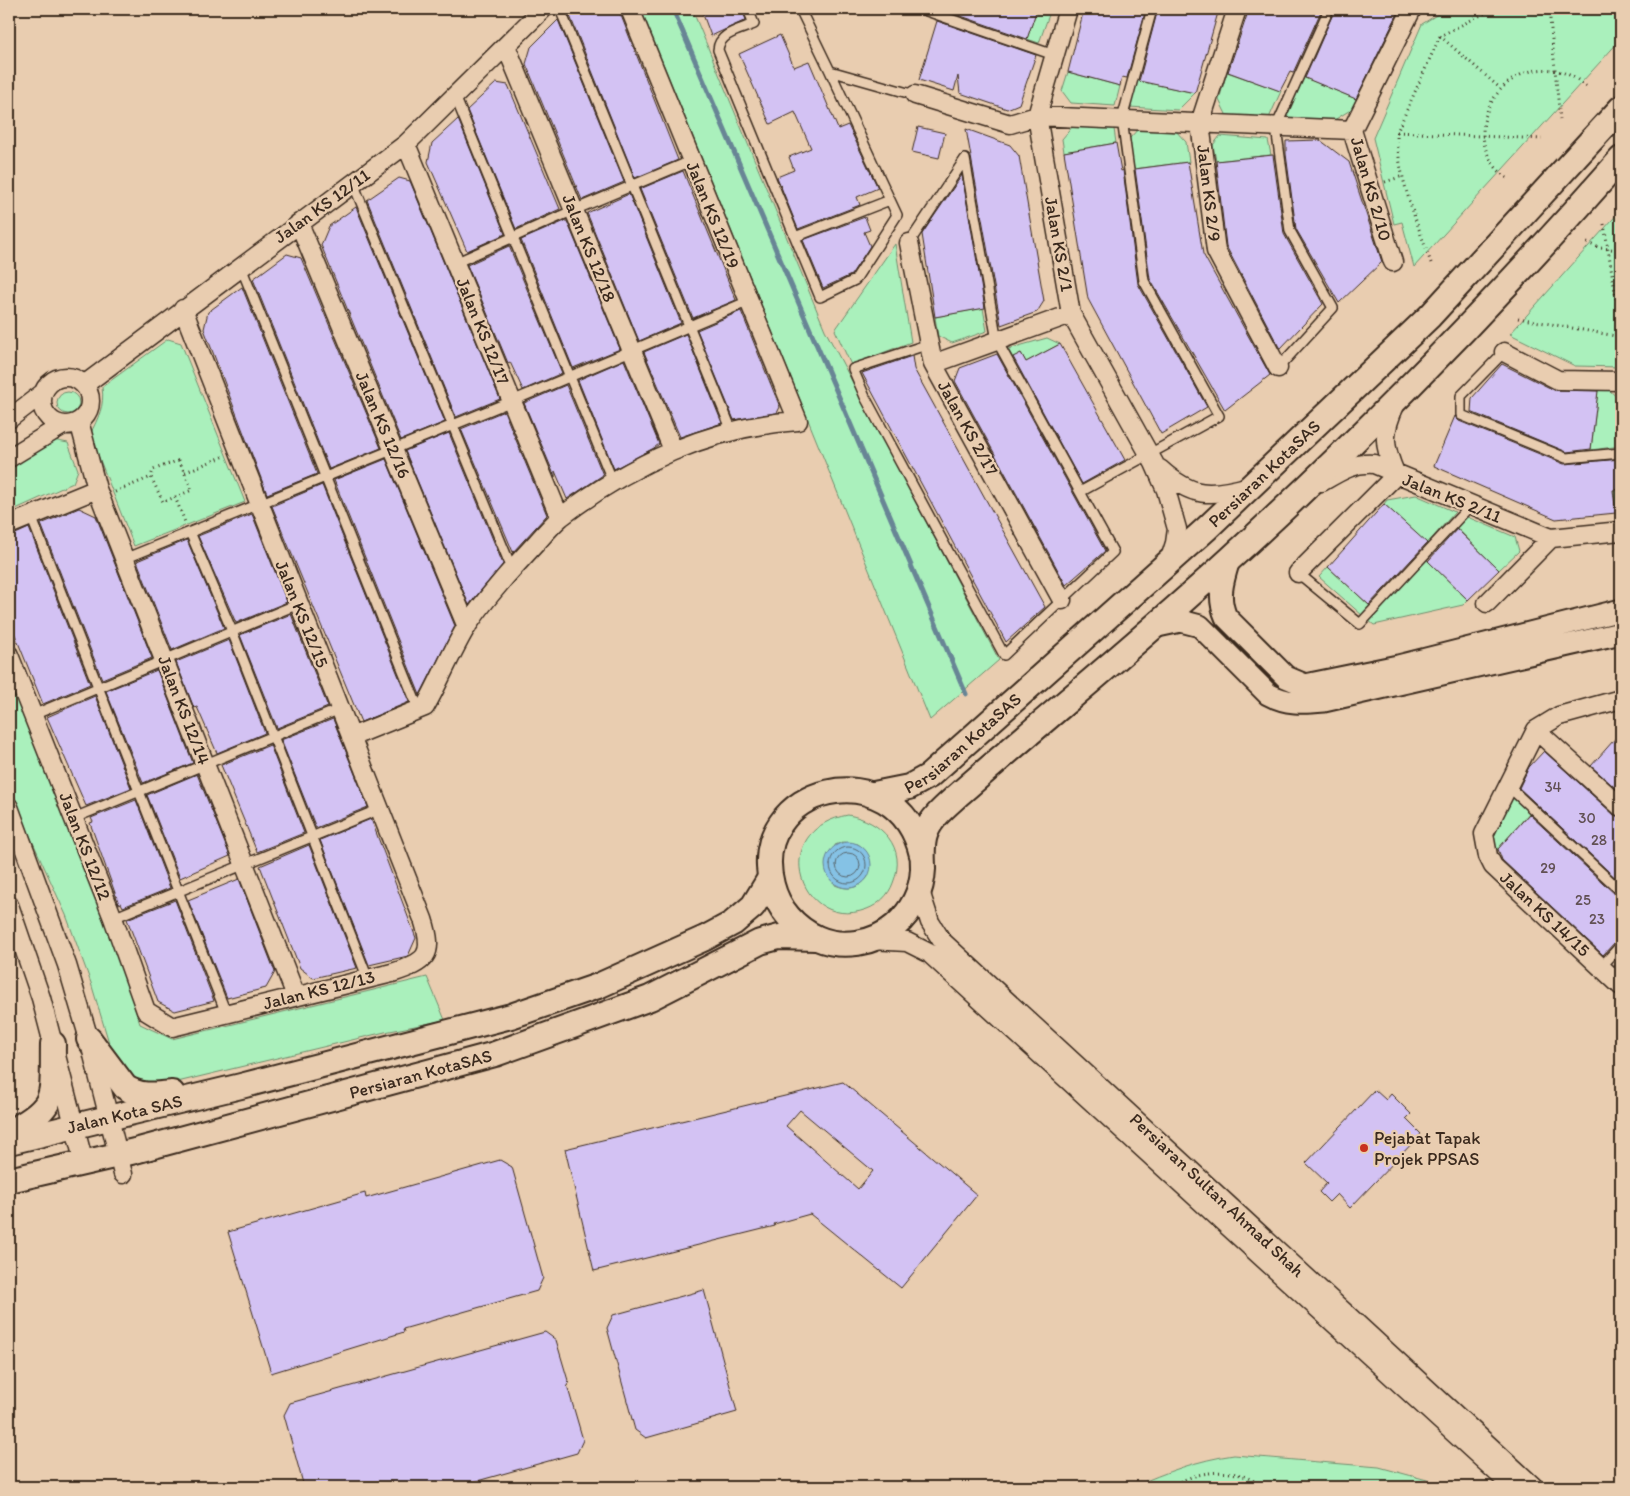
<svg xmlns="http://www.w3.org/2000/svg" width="1630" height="1496" viewBox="0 0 1630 1496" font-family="Itim,sans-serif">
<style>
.green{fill:#aaf0bc;stroke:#728d6d;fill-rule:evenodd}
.water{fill:#85c2e5;stroke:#678595}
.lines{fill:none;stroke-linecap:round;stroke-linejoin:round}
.shore{stroke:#59676e;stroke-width:1}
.stream{stroke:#678595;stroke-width:5}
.building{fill:#d3c2f3;stroke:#3b2a1e;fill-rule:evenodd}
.service-casing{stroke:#3b2a1e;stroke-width:12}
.minor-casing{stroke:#3b2a1e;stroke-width:21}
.tertiary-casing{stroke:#3b2a1e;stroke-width:25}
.secondary-casing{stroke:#3b2a1e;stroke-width:28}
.path{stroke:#3b2a1e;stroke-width:3;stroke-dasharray:1 4;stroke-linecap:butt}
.service{stroke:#e9cdb0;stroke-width:9}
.minor{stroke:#e9cdb0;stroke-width:18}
.tertiary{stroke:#e9cdb0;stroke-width:21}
.secondary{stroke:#e9cdb0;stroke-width:24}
.poi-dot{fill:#c8321e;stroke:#e9cdb0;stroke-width:2}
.labels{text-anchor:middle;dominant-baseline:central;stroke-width:4.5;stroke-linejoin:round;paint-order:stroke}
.number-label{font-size:15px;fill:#615053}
.street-label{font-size:18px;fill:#3b2a1e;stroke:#e9cdb0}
.poi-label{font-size:18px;fill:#3b2a1e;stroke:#e9cdb0;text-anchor:start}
</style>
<rect width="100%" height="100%" fill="#e9cdb0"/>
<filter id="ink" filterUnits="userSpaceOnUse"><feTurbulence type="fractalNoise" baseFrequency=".02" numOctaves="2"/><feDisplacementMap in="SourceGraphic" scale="10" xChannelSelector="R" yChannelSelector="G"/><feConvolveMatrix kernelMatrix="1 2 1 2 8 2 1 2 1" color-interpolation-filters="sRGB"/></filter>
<g filter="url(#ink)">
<path class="green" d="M641,9H692L825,330L999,660L930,720Z
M1037,9H1051L1039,43L1027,39Z
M1446,9H1621V39L1414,267L1402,222L1394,224L1373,138L1422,24Z
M1068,72L1120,86L1115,106L1071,103L1062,91Z
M1227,72L1281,91L1269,118L1227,116L1219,100Z
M1303,77L1361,101L1360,104L1331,122L1285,119Z
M1136,80L1195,93L1178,110L1129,107Z
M1073,126L1114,129L1116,143L1064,152L1062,139Z
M1140,127L1174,129L1186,142L1189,162L1134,169L1129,139Z
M1220,136L1268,140L1271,155L1216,161L1213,145Z
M1621,210V367L1575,366L1510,334Z
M895,244L911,342L851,365L835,330Z
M983,308L987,331L952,343L938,336L935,317Z
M1047,338L1060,344L1026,362L1021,353L1013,358L1008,349Z
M168,339L181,343L245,502L134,546L90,435C98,417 105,407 102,387Z
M1598,389H1608L1621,401V446L1591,450Z
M57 403a11 11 0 1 1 22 0a11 11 0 1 1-22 0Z
M53,440L68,443L78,470L73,483L9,512V470Z
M1621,489V512L1616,513L1613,490Z
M1416,495L1455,512L1427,544L1384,504L1387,500Z
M1465,516L1515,537L1519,551L1499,570L1456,527Z
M1426,559L1468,600L1463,605L1374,625L1369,621Z
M1328,567L1371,607L1363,616L1319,577Z
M9,682L100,901L140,1024L172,1039L427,977L445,1020L385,1032L165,1085L133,1083L113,1056L91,983L66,915L30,836L9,782Z
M1510,794L1530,812L1492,856L1489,835Z
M848,815C881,821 908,847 893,883C889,895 878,905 867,909C801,934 765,830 848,815ZM843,842L858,844L864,849L868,877C859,888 849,891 835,885V845Z
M1234,1455L1379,1467L1453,1487H1132C1166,1472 1198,1460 1234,1455Z"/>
<path class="water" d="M825 865a23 23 0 1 1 46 0a23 23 0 1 1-46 0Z"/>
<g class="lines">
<path class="shore" d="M830 865a18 18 0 1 1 36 0a18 18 0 1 1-36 0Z
M836 865a12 12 0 1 1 24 0a12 12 0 1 1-24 0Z"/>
<path class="stream" d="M673,9L966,694"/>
</g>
<path class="building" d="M572,9H608L620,13L678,160L635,178L568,11Z
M701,9H742L746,20L711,36Z
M941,9H1037L1027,39Z
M1084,9H1146L1127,78L1122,77L1120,86L1068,72Z
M1158,9H1219L1195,93L1139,81Z
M1249,9H1322L1293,73L1290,72L1280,91L1228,72Z
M1335,9H1400L1356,99L1305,78Z
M558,20L624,182L582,200L526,64L531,47Z
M937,21L1036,55L1019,104L1007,109L960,93L958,76L954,91L919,80Z
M780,35L794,67L809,61L838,129L848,125L878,188L857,197L860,205L798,229L777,177L794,170L789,157L811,148L795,112L770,124L739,54Z
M496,83L508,85L560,209L516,229L467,110Z
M458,119L505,234L467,251L428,162L432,143Z
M918,127L945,133L939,158L912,152Z
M966,129L1010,145L1019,156L1044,301L1037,312L1001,325Z
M1320,140L1349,162L1382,262L1339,303L1296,229L1286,154V141Z
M1116,143L1121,171L1123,170L1138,284L1207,407L1161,434L1088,299L1064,152Z
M1273,155L1284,234L1323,304L1280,349L1226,246L1216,161Z
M1188,162L1203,254L1270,375L1225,410L1150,279L1135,169Z
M683,171L736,300L693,318L640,189Z
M962,175L985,308L935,317L922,234Z
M399,178L410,181L500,399L456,417L367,200Z
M629,194L681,323L639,341L587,213Z
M356,207L445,422L401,440L321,245L329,226Z
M865,217L870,230L864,232L870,246L851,275L823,288L803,240Z
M565,221H567L620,349L573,368L521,240Z
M509,246L562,373L523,390L510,362L508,363L467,265Z
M287,254L301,258L381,448L329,469L253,279Z
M242,287L317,474L267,494L204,329L208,312Z
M741,311L780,407L777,413L734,420L697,330Z
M686,334L722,423L680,437L644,352Z
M1060,344L1125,460L1082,484L1013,357L1021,353L1026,362Z
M997,354L1105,551L1066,585L955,381L960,368Z
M912,356L914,369L1045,607L1006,642L862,373Z
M624,360L659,444L654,448L614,469L578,380Z
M1502,364L1554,390L1598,391L1591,449L1567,452L1471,412L1472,398Z
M566,385L603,475L567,499L555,471V477L524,403Z
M504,411L547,515L513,552L461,429Z
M1455,416L1459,421L1564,464L1621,459V489L1613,490L1616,513L1556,519L1434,466Z
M449,433L503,564L469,605L405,451Z
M386,459L455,626L420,695L334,480Z
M322,485L409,702L361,722L272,506Z
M1384,504L1427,543L1369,605L1328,567Z
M79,508L96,516L152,658L102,679L41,524Z
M252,514L287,602L236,623L198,536Z
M29,528L90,684L43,704L9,620V537Z
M1457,529L1499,570L1468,600L1428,561Z
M187,540L224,628L172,650L137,561Z
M291,614L328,707L277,728L240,635Z
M229,640L265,733L217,753L197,707L194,708L176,662Z
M157,670L193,763L143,783L106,691Z
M95,696L131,788L86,806L47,717Z
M333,719L368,807L316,828L281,740Z
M1621,732V793L1591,766Z
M270,745L304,833L257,852L221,765Z
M1544,751L1614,815L1621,817V883L1519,788L1529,767Z
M197,774L230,856L180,878L147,795Z
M136,800L170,888L123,907L121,903L119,904L90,823L93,822L91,818Z
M1529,814L1617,896L1621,897V939L1616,941L1603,955L1502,860L1498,849Z
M371,819L416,938L408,956L369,965L320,840Z
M309,845L357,968L313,978L300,968L260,866Z
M239,879L275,972L266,988L227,998L188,900Z
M175,900L214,1001L175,1011L158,1002L127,919Z
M843,1082L977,1195L901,1288L810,1214L774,1224L775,1226L594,1271L565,1149ZM800,1110L873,1171L858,1189L786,1126Z
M1375,1090L1386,1100L1391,1094L1411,1114L1406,1119L1421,1134L1350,1208L1337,1194L1329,1202L1319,1192L1327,1183L1306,1163Z
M500,1160L512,1167L543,1278L537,1291L403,1329L404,1332L271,1373L228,1232L365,1193L366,1198Z
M704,1290L737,1412L646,1438L635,1430L607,1328L613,1315Z
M545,1332L556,1340L569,1384L567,1385L583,1440L577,1453L456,1487H304L284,1415L290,1403Z"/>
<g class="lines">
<defs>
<path id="service" d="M560,9L732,431
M748,9L754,24C740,30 719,33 718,50L795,237L890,200L830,71
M800,9L830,71L915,95
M921,9L1054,55
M455,96L613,482
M353,183L512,569
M795,237L820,297L855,280L897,215L890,200
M909,243L965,159L997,341L1080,492
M455,263L574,210L691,161
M241,267L419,710
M929,344L853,369L865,397L1004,655L1113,552L1080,492L1219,416L1144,281L1122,119L1152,9
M1504,352L1461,396V415L1566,458L1621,453
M1278,368L1333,308L1290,231L1276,127L1329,9
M31,516L226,1013
M190,532L232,631L368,979
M124,559L512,401L749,301
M1298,573L1360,624L1470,506
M33,715L298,604
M1508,786L1621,891
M74,818L340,709
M113,918L380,809
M1601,967L1621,945"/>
<path id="minor" d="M1068,9L1037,116L1071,314L1154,463L1166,490L1177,529L1175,543L1169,562
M1237,9L1200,123L1216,251L1278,368
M506,46L673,450
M915,95L1010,124L1037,116L1352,130
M406,144L560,518
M299,223L467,627
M909,243L933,364L1062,600
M1393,262L1352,130L1412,9
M1504,352L1558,380L1621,381
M933,364L1071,314
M42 401a24 24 0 1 1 48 0a24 24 0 1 1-48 0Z
M84,385L406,144L543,9
M9,419L43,393
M79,421L97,489L296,996
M9,458L63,425
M1160,469C1192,498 1210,497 1250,486
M1322,482C1339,472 1354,462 1374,464L1551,538L1621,531
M9,525L97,489
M1298,573L1396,475C1383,445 1382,433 1396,403
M1487,603L1551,538
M9,655L113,918L146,1011L172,1027L392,973C426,962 435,956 423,919L183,309
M1621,699L1559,716L1536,730L1484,834L1488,856L1493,866L1621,986
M1536,730L1621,807
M351,737L425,707C440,681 451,652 467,626C487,596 513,568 538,541C545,533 553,524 561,517C629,465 711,426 798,421L630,9
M9,807L67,965L89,1039L123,1174
M919,888L930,922L942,941L1534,1487
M9,905L41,998L84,1163
M871,940L907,942L929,953L1513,1487"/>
<path id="tertiary" d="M1229,560C1223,580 1217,597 1226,617L1286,677L1305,685L1398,666L1621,610
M1153,627L1181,621L1200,626L1268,694C1286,704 1303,703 1324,701L1621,633"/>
<g id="secondary">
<path id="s1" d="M874,794L909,787L929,776L1206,529L1430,316L1621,108"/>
<path d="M922,855C897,748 746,785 772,885C778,909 795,928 817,938C842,949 874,944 895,926C912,911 922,891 923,869C923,857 921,844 926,832C932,817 946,806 958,795C1048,716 1142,640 1230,559C1368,433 1498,299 1621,159"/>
<path d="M89,1039L125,1087C139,1097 154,1095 172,1093"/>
<path d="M9,1132C59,1106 52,1097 53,1044"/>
<path id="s2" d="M9,1142L241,1086L511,1016L598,986L705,938L733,923L753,906L770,878"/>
<path id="s3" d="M9,1180L135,1151L495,1054L650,998L760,942L779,937L816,938"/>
</g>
</defs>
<use href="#service" class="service-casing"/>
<use href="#minor" class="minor-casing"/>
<use href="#tertiary" class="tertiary-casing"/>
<use href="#secondary" class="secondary-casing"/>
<path class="path" d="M1549,9L1560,119
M1440,36L1500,88
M1397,132L1542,139
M1507,178C1442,128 1523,28 1588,88
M1385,182L1403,176
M1604,224L1621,329
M1587,243L1600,248L1621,250
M1431,263C1417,222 1397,176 1397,132L1440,36L1493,9
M1518,318L1621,337
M179,460L192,490L163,502L151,477L153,470Z
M185,472L225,456
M115,492L151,477
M175,497L185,522
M1172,1487C1194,1470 1240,1465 1261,1487"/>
<use href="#service" class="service"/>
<use href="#minor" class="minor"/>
<use href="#tertiary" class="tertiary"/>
<use href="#secondary" class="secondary"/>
</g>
</g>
<circle class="poi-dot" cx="1364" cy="1148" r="5"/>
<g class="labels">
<g class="number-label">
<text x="1553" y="787">34</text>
<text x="1587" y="818">30</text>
<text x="1599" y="840">28</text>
<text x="1548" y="868">29</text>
<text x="1583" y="900">25</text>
<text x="1597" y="919">23</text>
</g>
<g class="street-label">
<text transform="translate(1371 189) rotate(74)">Jalan KS 2/10</text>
<text transform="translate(1209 193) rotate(83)">Jalan KS 2/9</text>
<text transform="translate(322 206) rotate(-36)">Jalan KS 12/11</text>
<text transform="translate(713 215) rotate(68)">Jalan KS 12/19</text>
<text transform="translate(1059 244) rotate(80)">Jalan KS 2/1</text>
<text transform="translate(589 248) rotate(68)">Jalan KS 12/18</text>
<text transform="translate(483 331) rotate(68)">Jalan KS 12/17</text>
<text transform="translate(383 425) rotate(67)">Jalan KS 12/16</text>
<text transform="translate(968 428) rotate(61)">Jalan KS 2/17</text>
<text stroke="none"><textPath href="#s1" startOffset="510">Persiaran KotaSAS</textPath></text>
<text transform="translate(1452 498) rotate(22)">Jalan KS 2/11</text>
<text transform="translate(302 614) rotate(68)">Jalan KS 12/15</text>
<text transform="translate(184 710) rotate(69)">Jalan KS 12/14</text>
<text stroke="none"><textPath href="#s1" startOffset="105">Persiaran KotaSAS</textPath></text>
<text transform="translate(85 846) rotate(69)">Jalan KS 12/12</text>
<text transform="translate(1545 914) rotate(43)">Jalan KS 14/15</text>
<text transform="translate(319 990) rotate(-14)">Jalan KS 12/13</text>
<text stroke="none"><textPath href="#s3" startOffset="425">Persiaran KotaSAS</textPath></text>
<text stroke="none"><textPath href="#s2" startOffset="119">Jalan Kota SAS</textPath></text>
<text transform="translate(1217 1195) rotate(43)">Persiaran Sultan Ahmad Shah</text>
</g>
<g class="poi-label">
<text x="1374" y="1138">Pejabat Tapak<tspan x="1374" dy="21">Projek PPSAS</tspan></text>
</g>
</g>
<rect width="1630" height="1496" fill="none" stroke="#e9cdb0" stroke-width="30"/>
<rect x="15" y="15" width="1600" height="1466" fill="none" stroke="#3b2a1e" stroke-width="2" filter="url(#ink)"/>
</svg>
